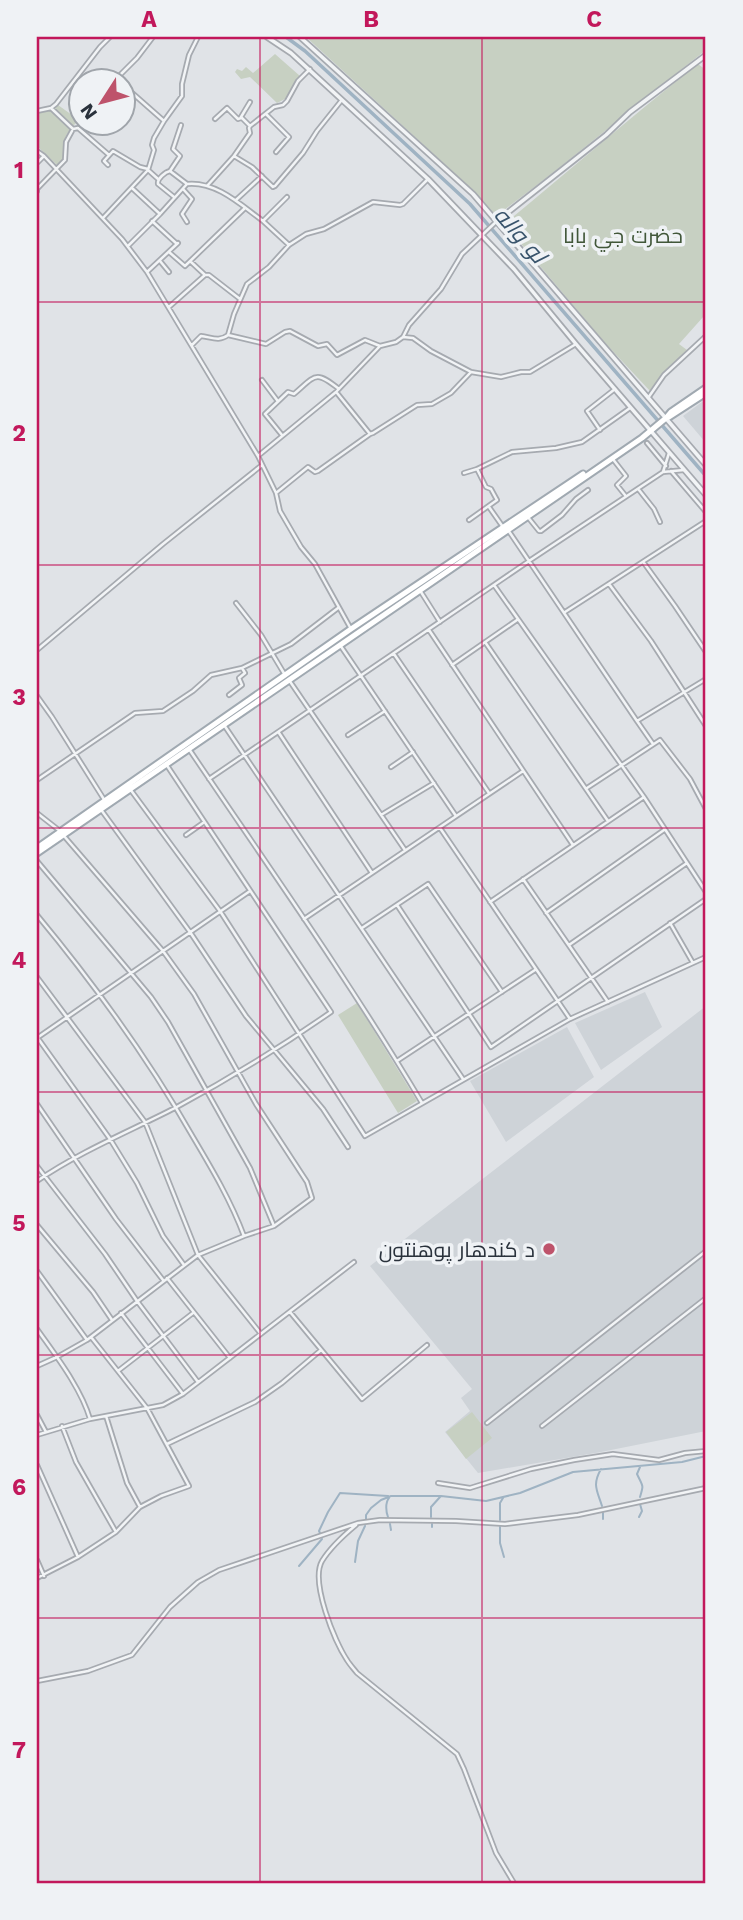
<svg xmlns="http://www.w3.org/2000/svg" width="743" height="1920" viewBox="0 0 743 1920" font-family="'Work Sans',Cairo,sans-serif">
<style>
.built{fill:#ced3d8}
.green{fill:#c7d0c2}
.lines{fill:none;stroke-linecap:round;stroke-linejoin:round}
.stream{stroke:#9fb3c3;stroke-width:2}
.canal{stroke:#9fb3c3;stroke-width:3.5}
.minor-casing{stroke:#a6aab0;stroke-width:6}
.tertiary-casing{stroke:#a6aab0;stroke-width:7}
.primary-casing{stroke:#a0a9b1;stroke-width:9}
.minor{stroke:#f2f4f6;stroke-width:2.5}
.tertiary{stroke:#f2f4f6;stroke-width:3.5}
.primary{stroke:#fff;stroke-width:5}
.grid{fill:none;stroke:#c2185b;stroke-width:2;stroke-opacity:0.55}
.poi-dot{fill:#be536b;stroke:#eff2f5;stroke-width:2.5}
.labels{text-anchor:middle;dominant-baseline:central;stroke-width:7;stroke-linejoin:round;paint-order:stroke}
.park-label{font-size:21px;fill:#415739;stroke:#eff2f5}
.poi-label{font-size:21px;fill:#2a323c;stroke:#eff2f5;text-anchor:end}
.water-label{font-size:23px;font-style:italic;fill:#39546c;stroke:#eff2f5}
.neatline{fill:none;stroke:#c2185b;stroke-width:2.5}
.grid-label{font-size:23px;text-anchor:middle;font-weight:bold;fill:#c2185b}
</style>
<rect width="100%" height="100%" fill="#e0e3e7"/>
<path class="built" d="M706,399V443L683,416Z
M645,992L662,1027L601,1070L575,1023Z
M706,1006V1431L601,1452L478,1473L445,1432L470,1411L461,1398L472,1389L370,1266Z
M567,1027L594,1077L506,1142L470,1081Z"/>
<path class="green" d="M306,37H706V50C636,105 568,163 496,216L474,191Z
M275,54L300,76L285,99L277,103L250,77L241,79L235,72L237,69L242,71L246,67L253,73Z
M698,64L706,70V316H704L679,344L687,350L662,374L650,391L606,344L506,226L508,221C571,169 633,115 698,64Z
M58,105L79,120C64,135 63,138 64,160L57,165L37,146V113L42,108L50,111Z
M357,1003L417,1101L398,1113L338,1015Z
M472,1412L492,1438L466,1459L446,1432Z"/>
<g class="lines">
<path class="stream" d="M640,1467L637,1474C643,1487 644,1484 640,1497
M601,1469C592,1485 597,1490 602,1506
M388,1517C386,1512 385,1503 389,1498
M431,1517V1507L440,1497
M639,1517L642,1511L640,1504
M366,1519V1515L371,1508L381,1500L391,1496H441L486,1501L520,1493L573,1472L682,1462L706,1456
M603,1519V1513
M500,1520V1503L503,1498
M390,1524L391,1530
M432,1524V1527
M500,1527V1543L504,1557
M320,1533L319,1531L328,1512L340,1493L388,1496
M355,1562L358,1541L365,1526
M299,1566L322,1539"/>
<path class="canal" d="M286,37L305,51L470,204L706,476"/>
<defs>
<path id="minor" d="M115,80L137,58L153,37
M122,84L164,121
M250,102L241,117L250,126
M51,108L73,129L78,128L109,155
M37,111L51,108L56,104L100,47L110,37
M266,114L289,137L276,152
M215,119L227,108L238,119L241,118
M37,151L44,156L122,239L147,272L258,456L276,493L280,511L301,547L315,564L351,629
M234,156L252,167L273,187L275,186L303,153L317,131L341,101
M37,163L44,156
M108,165L104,161L113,151L140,167L148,169
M148,170L158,179
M170,171L180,156L173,149L181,125
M207,186L234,156L250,133L249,128L250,126L274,107L283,105L287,101L298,81L310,69
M132,188L160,214
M183,189L192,199L182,214L187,222
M37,191V189L65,160L66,142L72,131
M174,197L158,184C157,179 165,172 170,171L187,184
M236,200L262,176
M103,218L148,170L154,150L152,145L154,138L164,121L182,96V84L189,55L198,37
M152,221L177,244
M263,221L289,245
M128,246L160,214L187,184C216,181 241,205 263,221L287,197
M169,252L185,266L245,208
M160,261L169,272
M190,261L205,275H209L240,299
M147,272L178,243
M169,307L205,275
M228,335L266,344L285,332L290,331L318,346L327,344L337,355L365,340L380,346
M403,337L413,338L431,351L471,372L501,377L521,372H530L576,344
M192,345L201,336C211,337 219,342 228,335L234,314L247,284L269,267L289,245L306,234L324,229L373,202L400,205L403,204L428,179
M262,380L277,400
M337,393L370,434
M648,398L664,375L706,336
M600,430L587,411L615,389
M282,435L265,414L288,392L294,394C316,375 315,370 339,389
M647,443L666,466
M258,456L336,392L380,346L396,342L403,337L409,325L441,289L462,254L497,221
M612,458L626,476L617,485L625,495
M671,471L706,512
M663,472L669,453
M464,473L477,469L512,452L556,448L582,442L630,408
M639,490L654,509L660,522
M276,493L308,467L315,472L318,471L370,434L373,433L417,405L432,404L451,393L471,372
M489,507L503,527
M527,516L539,531H541L562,515L576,499L588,490
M469,520L497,500L491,489L486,487L477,469
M508,530L637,721L706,679
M644,563L675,606L706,652
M609,584L651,641L706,726
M494,585L644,797L706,892
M421,592L440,622
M236,603L261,635L285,675
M565,612L706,521
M429,630L573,845
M485,642L608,821
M340,645L456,816
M37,650L163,544L262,465
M394,654L489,793
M452,665L517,620
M289,680L405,850
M229,695L242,685L239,678L245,673L242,668
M37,696L52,717L105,801
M637,721L653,744
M224,725L463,1079
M279,733L372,873
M348,735L385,711
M189,749C268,866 350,982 422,1103
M391,767L413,752
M209,779L529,561L663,472L684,470
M37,780L135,713L163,711L193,691L211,675L242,668L291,644L338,608
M587,788L660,740L690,779L706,809
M130,789L220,911L365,1136L570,1019L706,957
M102,811L190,932L246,1016L323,1109L348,1147
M37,813L60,831
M381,815L434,783
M440,828L570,1019
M186,835L203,823
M37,861L151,997L168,1022L250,1168L274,1226
M523,879L608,1002
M490,902L644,797
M397,905L491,1047L706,899
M546,913L664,830
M37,915C95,985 148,1058 193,1137C212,1169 231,1201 244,1236
M304,919L523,771
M670,923L693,963
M362,928L428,884L502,992
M569,945L687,863
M37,977L145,1122L198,1255L261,1334
M37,1037L110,1139L137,1183L163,1236L184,1265
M37,1038L250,891
M397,1061L535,970
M37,1104L116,1219L163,1280
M37,1166L105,1254L137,1301L198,1382
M37,1181C81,1151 128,1132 175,1108C229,1079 281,1047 331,1012L166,764
M37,1225L93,1292L112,1320
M37,1271L87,1340
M167,1278L230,1358
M290,1312L362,1399L427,1345
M121,1313L183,1394
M37,1329C56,1356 81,1388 90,1419
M37,1366L57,1357L87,1340L198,1255L244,1236L274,1226L312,1198L307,1182L256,1104L194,994L163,951L64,836
M118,1371L193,1313
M37,1415L46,1432
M106,1416L127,1483L140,1507
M487,1423L706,1251
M62,1426L76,1462L116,1532
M542,1426L706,1298
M37,1435L90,1419L163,1405L183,1394L354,1262
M167,1444L255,1402L282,1383L321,1350
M37,1465L78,1557
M438,1483L470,1488L531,1469L574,1460L613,1454L659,1460L685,1453L706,1451
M356,1525C344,1535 330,1548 322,1561C310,1582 335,1642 347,1660C350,1665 354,1669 357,1673L457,1754L464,1769L496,1853L514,1883
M37,1560L44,1576
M37,1578L78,1557L116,1532L140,1507L161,1496L189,1486L147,1408L91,1337
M37,1681L88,1671L132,1655L170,1607L198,1582L219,1570L358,1523L380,1520L456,1521L505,1524L578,1515L706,1488"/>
<path id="tertiary" d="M267,37L291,53L428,179L514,269L576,344L706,495
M300,37L473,194L706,465
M497,221L606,135L630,112L706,55"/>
<path id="primary" d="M669,417L706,393
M37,848L351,629L583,474
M37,853L642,438L666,418L671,412L706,388"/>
</defs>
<use href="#minor" class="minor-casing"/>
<use href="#tertiary" class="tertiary-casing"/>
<use href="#primary" class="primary-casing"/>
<use href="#minor" class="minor"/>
<use href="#tertiary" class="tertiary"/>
<use href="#primary" class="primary"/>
</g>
<path class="grid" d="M260,37V1883M482,37V1883M37,302H706M37,565H706M37,828H706M37,1092H706M37,1355H706M37,1618H706"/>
<circle class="poi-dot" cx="549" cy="1249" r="7"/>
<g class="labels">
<g class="park-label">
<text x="623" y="235">حضرت جي بابا</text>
</g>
<g class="poi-label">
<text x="535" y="1249">د کندهار پوهنتون</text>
</g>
<g class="water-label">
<text transform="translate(520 235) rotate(49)">لو واله</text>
</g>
</g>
<rect width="743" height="1920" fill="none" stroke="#eff2f5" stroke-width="77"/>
<g transform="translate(102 102) rotate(234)"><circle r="33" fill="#eff2f5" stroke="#a0a5ab" stroke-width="2"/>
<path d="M0-5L12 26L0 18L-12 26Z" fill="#be536b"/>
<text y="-10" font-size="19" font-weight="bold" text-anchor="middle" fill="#2a323c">N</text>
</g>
<rect x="38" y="38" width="666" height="1844" class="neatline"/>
<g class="grid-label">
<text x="149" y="27">A</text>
<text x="371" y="27">B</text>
<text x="594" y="27">C</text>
<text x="19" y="178">1</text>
<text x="19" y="441">2</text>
<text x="19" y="705">3</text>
<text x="19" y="968">4</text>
<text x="19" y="1231">5</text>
<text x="19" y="1495">6</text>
<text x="19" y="1758">7</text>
</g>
</svg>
